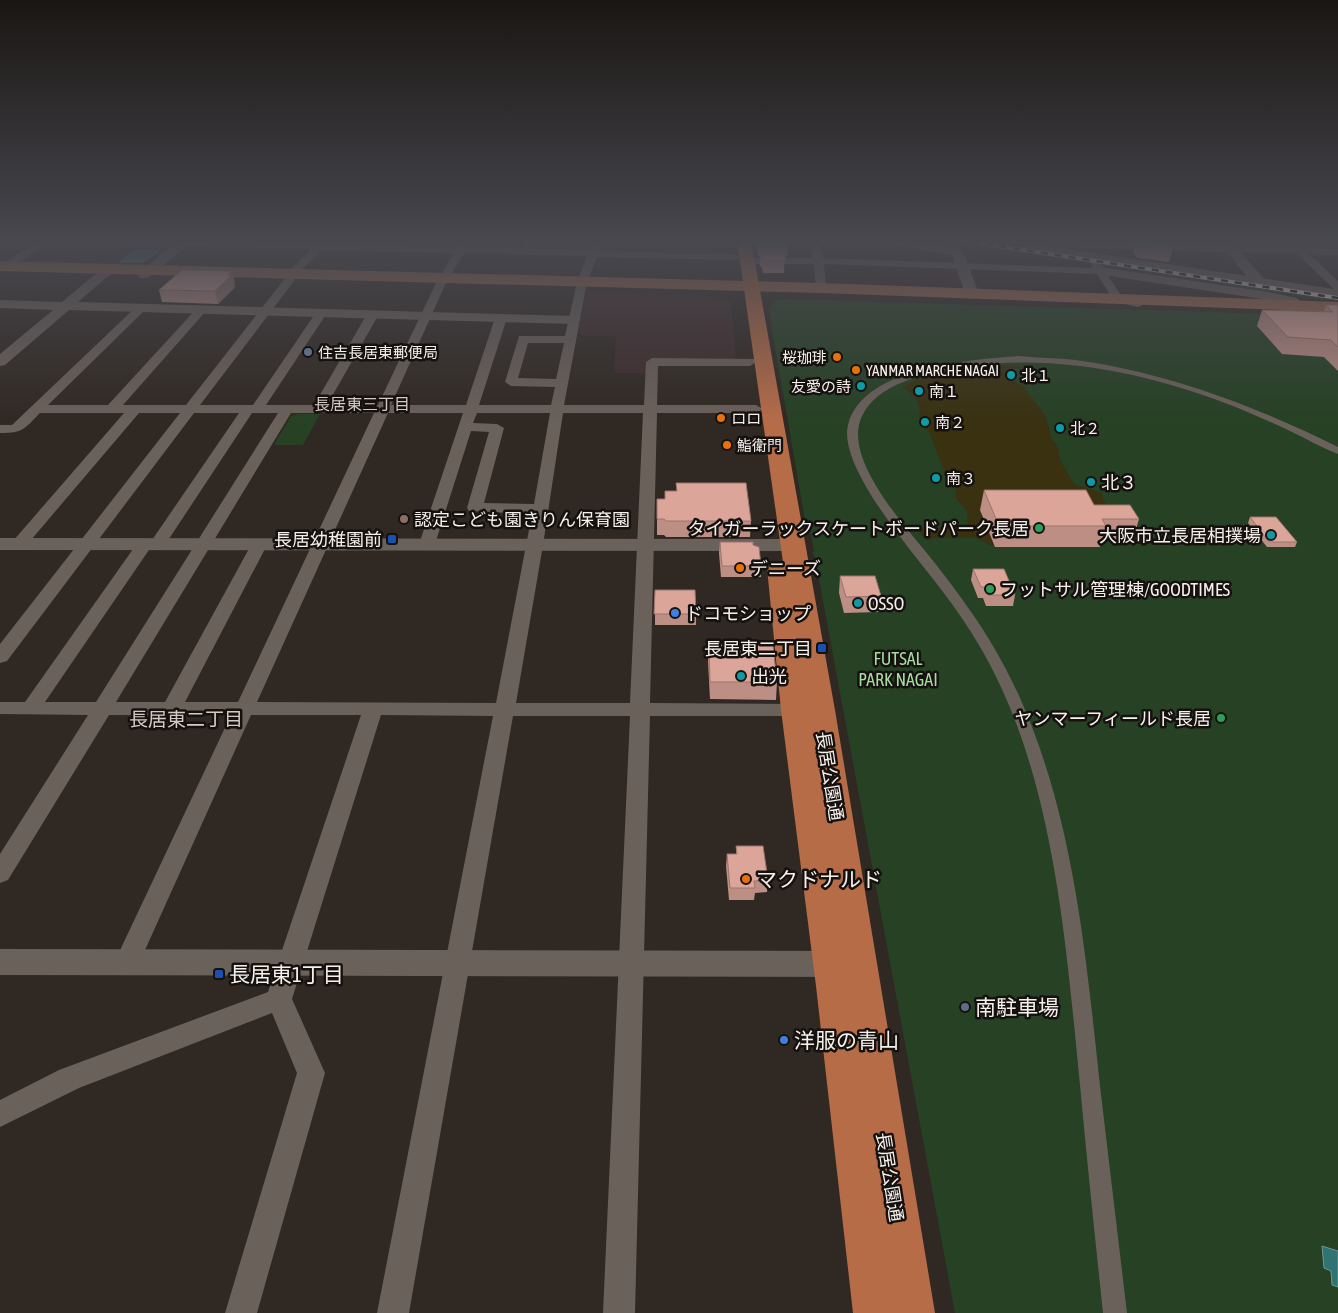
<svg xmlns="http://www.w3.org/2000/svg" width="1338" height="1313" viewBox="0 0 1338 1313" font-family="'Asap Condensed','Noto Sans JP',sans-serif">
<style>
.education{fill:#3f2b2b}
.green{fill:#264124}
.sand{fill:#393110}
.water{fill:#307373;stroke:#6b9897}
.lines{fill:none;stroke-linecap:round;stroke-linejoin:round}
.pedestrian{fill:#6b615b;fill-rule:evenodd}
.minor{fill:#6b615b;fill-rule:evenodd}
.tertiary{fill:#6b615b;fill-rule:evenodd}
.primary{fill:#a4694d;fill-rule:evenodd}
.trunk{fill:#b76c48;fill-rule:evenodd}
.rail-casing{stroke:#ded7d3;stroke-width:4}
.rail{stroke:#15110f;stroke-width:2.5;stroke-dasharray:7;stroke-linecap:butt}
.wall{fill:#bd8e84}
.shaded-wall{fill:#9a746c}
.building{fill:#dca59a;stroke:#9a746c}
.service-dot{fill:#5c6f8a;stroke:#15110f;stroke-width:2}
.food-dot{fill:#e8710a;stroke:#15110f;stroke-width:2}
.culture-dot{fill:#0f9aa8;stroke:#15110f;stroke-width:2}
.education-dot{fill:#8d6e63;stroke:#15110f;stroke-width:2}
.leisure-dot{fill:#2e9e5b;stroke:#15110f;stroke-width:2}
.transit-dot{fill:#1a4fb4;stroke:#15110f;stroke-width:2}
.shop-dot{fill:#3f7fe0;stroke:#15110f;stroke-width:2}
.labels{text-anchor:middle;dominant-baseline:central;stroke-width:5;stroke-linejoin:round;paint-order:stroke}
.far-poi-label{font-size:15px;fill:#f6f0ec;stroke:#15110f;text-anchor:start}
.far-neighbourhood-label{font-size:16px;fill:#d5cac3;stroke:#15110f}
.poi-label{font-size:18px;fill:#f6f0ec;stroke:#15110f;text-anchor:start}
.park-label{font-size:18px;fill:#a6dca1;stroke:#15110f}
.street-label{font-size:18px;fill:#f6f0ec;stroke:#15110f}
.neighbourhood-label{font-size:19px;fill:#d5cac3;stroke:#15110f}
.near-poi-label{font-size:21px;fill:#f6f0ec;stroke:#15110f;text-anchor:start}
</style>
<rect width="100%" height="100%" fill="#302822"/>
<path class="education" d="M53,240H180L149,264L144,265L19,262Z
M586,292L706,295L731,303L736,360H647L646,373H614L616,336H586L578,333Z"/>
<path class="green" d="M1102,265L1324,298V300L1103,266Z
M778,299L1338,316V1313H955L815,558L812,552L814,551L809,527L806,526L772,330L769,308Z
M298,414H320L303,445H274L291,416Z"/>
<path class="sand" d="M995,365L1020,366L1023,371L1018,368L1005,370L1010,378L1024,387L1045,415L1052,440L1058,447L1060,460L1074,484L1102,493L1103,500L1112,513L994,545H990L976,538H933L927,541L915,526L929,528L969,527L967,520L968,513L956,498L955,487L942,466L930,434L919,419C922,404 915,395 903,387C930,371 964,368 995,365Z"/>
<path class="water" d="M135,250L158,251L143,262H120Z
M1322,1246L1338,1251V1287L1332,1285L1331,1271L1324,1268Z"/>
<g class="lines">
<path class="pedestrian" d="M1019,356C1038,358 1058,358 1076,360C1169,373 1255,406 1338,447V454C1322,448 1307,439 1292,432C1274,423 1256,416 1238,408C1143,370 1036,349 935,372C908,379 875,389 862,416C841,459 909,530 934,562C946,577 958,593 969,609C989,637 1006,667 1020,698C1074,819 1086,956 1100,1086C1109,1162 1118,1237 1127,1313H1103C1095,1237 1087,1161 1080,1085C1067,955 1056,802 999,683C986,655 970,629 952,604C926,566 837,471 848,425C863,366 972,360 1019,356Z"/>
<path class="minor" d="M40,240H52L9,269H1V265Z
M194,240L317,243L320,240H329L328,244L458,247L462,240H472L468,247L589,250L593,242L597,241L602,244L599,251L734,254L739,257L734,260L597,257L587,282L584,285L586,287L564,405H644L646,362L652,358L754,359L756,362L750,366H658L657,405H756L763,409L756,413H657L650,703L806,704L813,705L816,710L813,715L806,716H650L635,1313H603L630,716H513L409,1313H377L493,716L381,715L292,999L325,1073L257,1313H225L297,1073L272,1013L79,1088L0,1127V1100L59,1070L268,992L361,715H251L136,970L127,974L118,970L114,963L231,715H109L8,880L0,883V854L88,715L0,714V702H25L138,542L144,540L150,543L239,413H194L7,661L0,663V644L180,413H139L25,547H13L11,544L13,541L124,413H40C24,429 24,433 0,433V425H12L137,306L141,305L147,308L145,310L48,405H108L198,307H206L208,309L206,311L123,405H186L286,277L289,276V272L311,249L184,246L179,243L183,240ZM322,250L454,253L436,283L378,405H327L379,314L373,311L367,314L314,405H266L327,313L321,310L317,311L253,405H200L294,281V277ZM464,253L587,256L577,282L579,284L576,287L565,336H519L505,382L511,386L555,387L551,405H479L507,318L501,315L495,318L466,405H391L446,283ZM528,343H564L556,379L518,378ZM252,413H278L96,702H45L151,547L157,550L163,548ZM291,413H374L238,702H185L267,545L265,542H253L251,545L165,702H116ZM388,413H463L419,544L421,547H433L435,544L471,431L489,432L467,508L469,511L532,514L496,703L257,702ZM477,413H550L534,504L484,503L504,428L497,424L473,423ZM563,413H643L630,703H516L543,545Z
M808,240H818L823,258L1093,268L1089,259L1032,250L1006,240H1022L1034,244L1334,289L1297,254L1081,248L1076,245L1081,242L1292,248L1297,245L1303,248L1338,249V255L1309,254L1338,281V296L1098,260L1122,297L1141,302L1143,304L1141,306L1137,307L1114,301L1097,274L824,264L826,288L821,291L816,288L814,264H747L742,261L747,258H813Z"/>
<path class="tertiary" d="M179,240H193L148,278H140L138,275L140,272Z
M527,240H539L531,254L527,255L521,251Z
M879,240H908L960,249L965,256L979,294L972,298L965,294L952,255L885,244Z
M1217,240H1230L1264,279L1265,282L1264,285H1254Z
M114,265L118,266L120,269L107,277L78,302L574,316L581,320L574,324L69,310L5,365L0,366V354L53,310L0,308V300L62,302L99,271Z
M1100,267L1269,292L1297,298L1305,305L1298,309L1288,304L1269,300L1096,274L1094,271Z
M0,538L792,539L799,541L802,545L799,549L792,551L0,550Z
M0,949L842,951L853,955L857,964L853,973L842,977L0,975Z"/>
<path class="primary" d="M0,261L821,283L1338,302V312L821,293L0,271Z"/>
<path class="trunk" d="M737,240H751L835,710L935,1313H853L816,986L781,710L767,568L770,563L783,562Z"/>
<defs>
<path id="rail" d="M958,240L1338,298"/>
</defs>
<use href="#rail" class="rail-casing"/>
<use href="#rail" class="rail"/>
</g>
<path class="wall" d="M756,240H788L787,256H785L784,273H763L762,268L760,266V256H758Z
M1135,240H1163L1172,250L1169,262L1137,258L1133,251Z
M235,283L234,284L235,287L218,304L162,302L159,290Z
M1326,305H1338V371L1324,357L1282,354L1257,326L1262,310L1324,311Z
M984,490L1094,505L1139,519L1133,540H1102L1100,547H995L980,510Z
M657,499L751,521L750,537H666L664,535H657Z
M1250,517L1297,542L1295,547H1267L1248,523Z
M720,542L753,545L761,566V577H721L719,553Z
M973,569L1015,595L1013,606H986L983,598H978L971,580Z
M840,576L881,596L879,612L844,613L839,593Z
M655,590L696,614V625H655Z
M709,645L777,682L776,700L710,699L708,662Z
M736,846L768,880L767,892L755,893L754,900H729L726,866L727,854H736Z"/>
<path class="shaded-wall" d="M232,271L235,283L234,284L235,287L218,304L215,291L228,275Z"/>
<path class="building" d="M1136,240H1163L1172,250L1140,246Z
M760,255H785V261H764L763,256Z
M182,270L232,271L228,275H232L215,291L159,290Z
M1326,305H1338V347L1331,340L1288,337L1262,310L1333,312Z
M676,483H746L751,521H666L664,519H657V499H665V491H677Z
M984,490H1086L1094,505H1130L1139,519H1102L1106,526H999Z
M1250,517H1276L1297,542H1269Z
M720,542H753V545L759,547L761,566H722Z
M973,569H1004L1015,595H988L985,587H981Z
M840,576H875L881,596L846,597Z
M655,590H695L696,614H654Z
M709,645H773L777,682H710Z
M736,846H763L768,880L754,881L755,888H730L727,854H737Z"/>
<linearGradient id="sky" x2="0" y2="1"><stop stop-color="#1a1613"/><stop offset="0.57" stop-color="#48484f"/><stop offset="1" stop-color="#48484f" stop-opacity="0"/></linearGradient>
<rect width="1338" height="424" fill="url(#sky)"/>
<g class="service-dot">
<circle cx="308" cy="352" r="5"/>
<circle cx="965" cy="1007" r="5"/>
</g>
<g class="food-dot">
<circle cx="837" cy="357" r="5"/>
<circle cx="856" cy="370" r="5"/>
<circle cx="721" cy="418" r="5"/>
<circle cx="727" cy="445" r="5"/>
<circle cx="740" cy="568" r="5"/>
<circle cx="746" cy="879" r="5"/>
</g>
<g class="culture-dot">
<circle cx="1011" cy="375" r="5"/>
<circle cx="861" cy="386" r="5"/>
<circle cx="919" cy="391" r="5"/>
<circle cx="925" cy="422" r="5"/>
<circle cx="1060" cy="428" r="5"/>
<circle cx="936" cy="478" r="5"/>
<circle cx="1091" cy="482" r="5"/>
<circle cx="1271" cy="535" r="5"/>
<circle cx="858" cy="603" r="5"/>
<circle cx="741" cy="676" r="5"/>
</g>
<circle class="education-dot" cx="404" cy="519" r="5"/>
<g class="leisure-dot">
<circle cx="1039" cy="528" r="5"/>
<circle cx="990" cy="589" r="5"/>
<circle cx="1221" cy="718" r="5"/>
</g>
<g class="transit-dot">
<rect x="387" y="534" width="10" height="10" rx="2.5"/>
<rect x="817" y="643" width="10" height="10" rx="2.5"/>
<rect x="214" y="969" width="10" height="10" rx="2.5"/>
</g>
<g class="shop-dot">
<circle cx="675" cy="613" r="5"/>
<circle cx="784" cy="1040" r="5"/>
</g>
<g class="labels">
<g class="far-poi-label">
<text x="318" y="352">住吉長居東郵便局</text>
<text x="827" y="357" text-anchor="end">桜珈琲</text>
<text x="866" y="370">YANMAR MARCHE NAGAI</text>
<text x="1021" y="375">北１</text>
<text x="851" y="386" text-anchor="end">友愛の詩</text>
<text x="929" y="391">南１</text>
<text x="731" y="418">ロロ</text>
<text x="935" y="422">南２</text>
<text x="1070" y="428">北２</text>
<text x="737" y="445">鮨衛門</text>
<text x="946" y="478">南３</text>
</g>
<g class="far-neighbourhood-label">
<text x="362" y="404">長居東三丁目</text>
</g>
<g class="poi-label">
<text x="1101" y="482">北３</text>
<text x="414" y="519">認定こども園きりん保育園</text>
<text x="1029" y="528" text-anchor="end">タイガーラックスケートボードパーク長居</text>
<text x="1261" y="535" text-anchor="end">大阪市立長居相撲場</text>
<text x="382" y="539" text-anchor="end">長居幼稚園前</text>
<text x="750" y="568">デニーズ</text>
<text x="1000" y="589">フットサル管理棟/GOODTIMES</text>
<text x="868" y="603">OSSO</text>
<text x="685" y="613">ドコモショップ</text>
<text x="812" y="648" text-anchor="end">長居東二丁目</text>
<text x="751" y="676">出光</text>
<text x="1211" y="718" text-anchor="end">ヤンマーフィールド長居</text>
</g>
<g class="park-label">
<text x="898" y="658">FUTSAL<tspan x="898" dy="21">PARK NAGAI</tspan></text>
</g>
<g class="street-label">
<text transform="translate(830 776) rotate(81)">長居公園通</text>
<text transform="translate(890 1177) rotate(81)">長居公園通</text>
</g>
<g class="neighbourhood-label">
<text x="186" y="719">長居東二丁目</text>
</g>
<g class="near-poi-label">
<text x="756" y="879">マクドナルド</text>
<text x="229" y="974">長居東1丁目</text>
<text x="975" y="1007">南駐車場</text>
<text x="794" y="1040">洋服の青山</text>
</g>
</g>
</svg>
